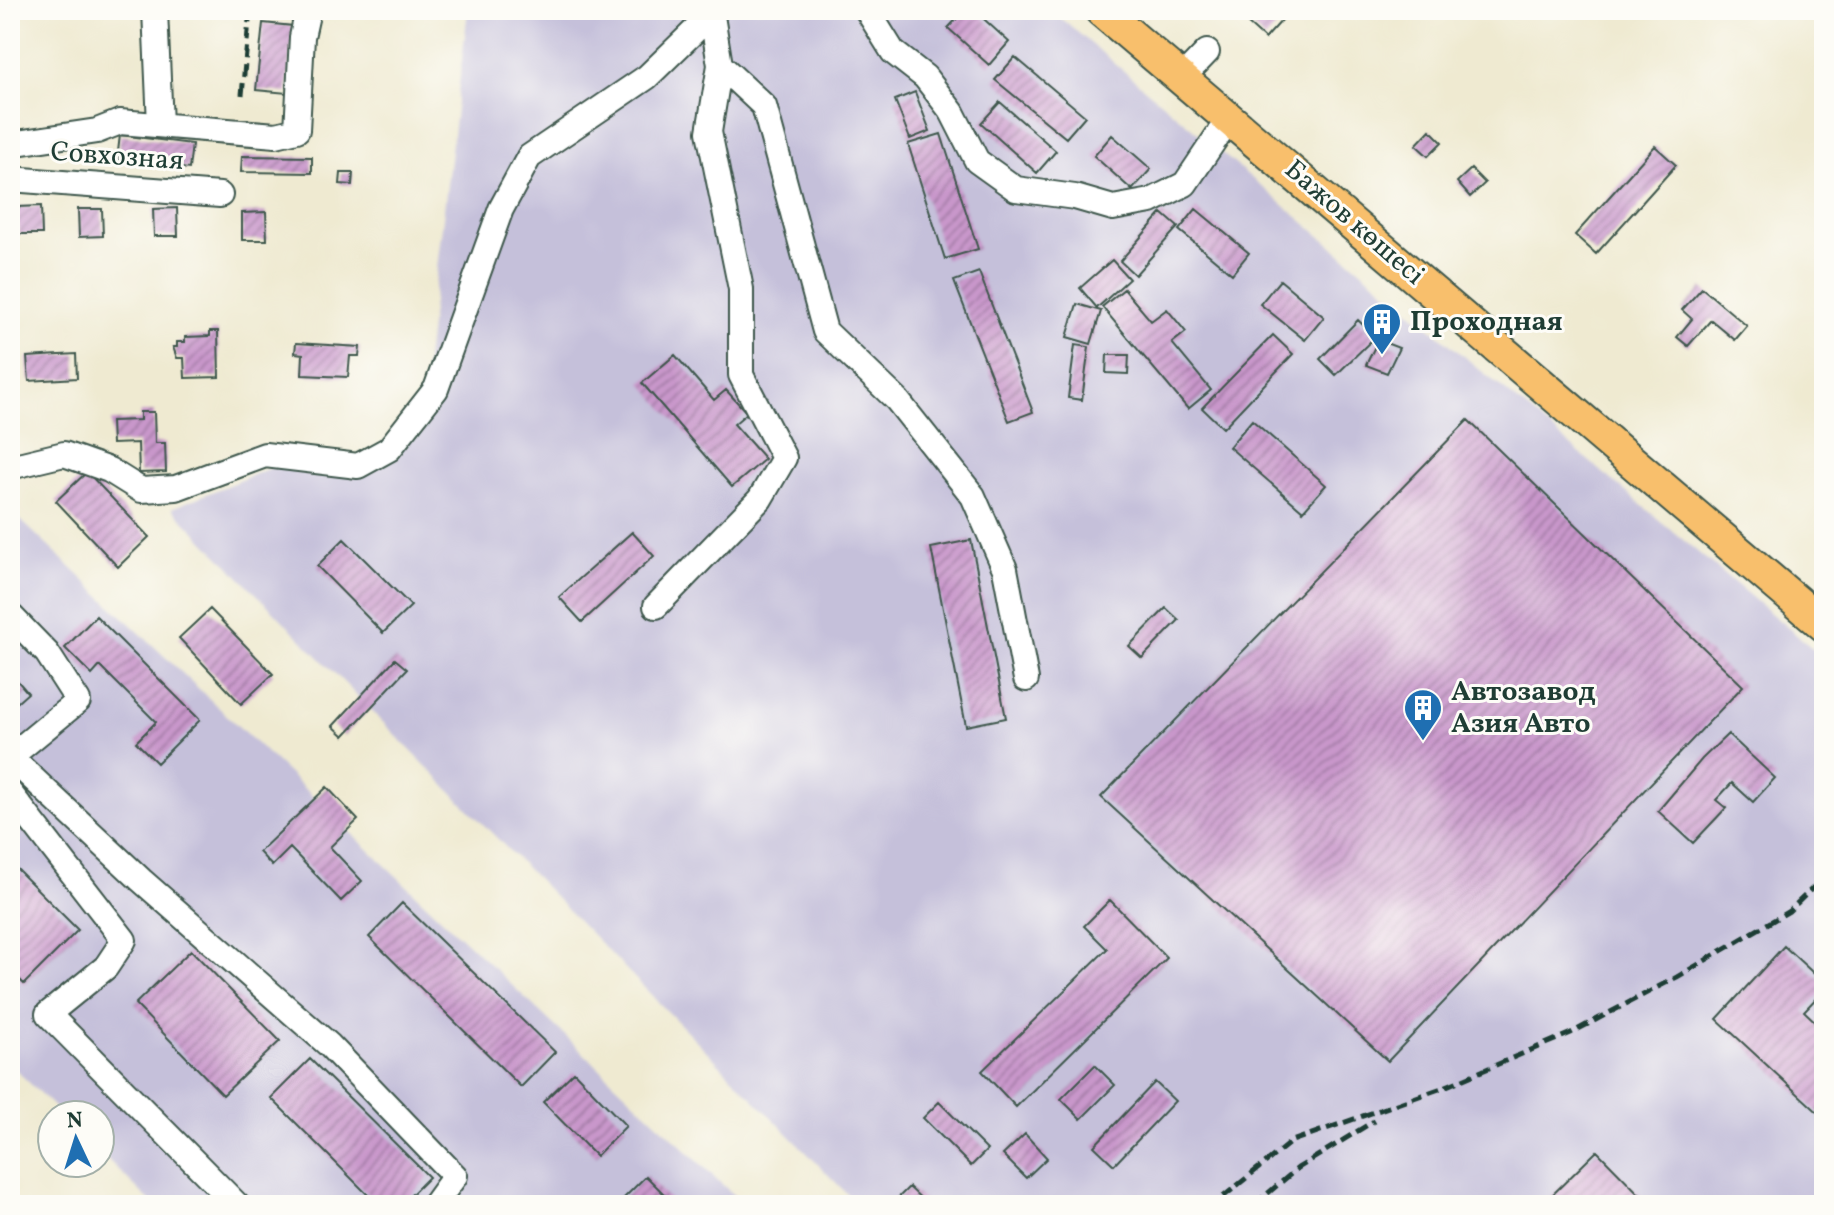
<svg xmlns="http://www.w3.org/2000/svg" width="1834" height="1215" viewBox="0 0 1834 1215" font-family="Vollkorn,serif">
<style>
.industrial{fill:#c5c0da}
.building{fill:url(#building-hatch)}
.lines{fill:none;stroke-linecap:round;stroke-linejoin:round}
.minor-casing{stroke:#3e574c;stroke-width:28}
.major-casing{stroke:#3e574c;stroke-width:36}
.minor{stroke:#fff;stroke-width:24}
.major{stroke:#f8bf6c;stroke-width:32}
.rail{stroke:#1f3d34;stroke-width:5;stroke-dasharray:12 6;stroke-linecap:butt}
.labels{text-anchor:middle;dominant-baseline:central;stroke-width:6;stroke-linejoin:round;paint-order:stroke}
.street-label{font-size:28px;fill:#1f3d34;stroke:#fdfcf7}
.poi-label{font-size:28px;font-weight:bold;fill:#1f3d34;stroke:#fdfcf7;text-anchor:start}
</style>
<defs>
<pattern id="building-hatch" width="6" height="6" patternUnits="userSpaceOnUse" patternTransform="scale(2)"><rect width="6" height="6" fill="#c997cb"/><path d="M-1 1l2-2M0 6l6-6M5 7l2-2" fill="none" stroke="#a37ca6"/></pattern>
</defs>
<rect width="100%" height="100%" fill="#fdfcf7"/>
<filter id="ink" filterUnits="userSpaceOnUse"><feTurbulence type="fractalNoise" baseFrequency=".0125" numOctaves="2"/><feDisplacementMap in="SourceGraphic" scale="16" xChannelSelector="R" yChannelSelector="G"/><feConvolveMatrix kernelMatrix="1 2 1 2 8 2 1 2 1" color-interpolation-filters="sRGB"/></filter>
<filter id="wash" filterUnits="userSpaceOnUse"><feTurbulence type="fractalNoise" baseFrequency=".006" numOctaves="4" result="noise"/><feDisplacementMap in="SourceGraphic" scale="32" xChannelSelector="R" yChannelSelector="G"/><feGaussianBlur stdDeviation="1.8" result="paint"/><feColorMatrix in="noise" values="0 0 0 0 0 0 0 0 0 0 0 0 0 0 0 0 0 1.4 0 .05"/><feComposite in="paint" operator="in"/></filter>
<g filter="url(#wash)">
<rect width="100%" height="100%" fill="#efead1"/>
<path class="industrial" d="M468,10H1051L1824,658V1205H858L172,508L278,465L391,455L417,434Z
M10,510L744,1205H154L100,1152V1115H62L10,1064Z"/>
<g id="blocks">
<path class="building" d="M965,10H974L1009,42L989,65L948,28Z
M1258,10H1273L1283,19L1265,39L1247,23Z
M263,23L293,26L287,93L256,90Z
M1015,57L1085,116L1066,138L995,80Z
M915,92L930,131L910,139L895,100Z
M1000,102L1056,151L1037,173L981,123Z
M1430,130L1442,142L1428,156L1416,145Z
M941,134L978,249L945,259L908,144Z
M120,135L192,144L189,169L117,160Z
M1112,135L1151,169L1132,190L1094,156Z
M1655,146L1676,165L1596,254L1575,235Z
M242,156L312,157V173L241,172Z
M1471,169L1485,183L1470,197L1457,182Z
M341,173H353L352,185L340,184Z
M41,206L42,234H18L17,207Z
M177,208L178,236H154L153,209Z
M78,209H102L103,236L79,237Z
M1196,209L1249,253L1232,274L1179,230Z
M266,212L267,240H242V213Z
M1162,213L1178,227L1135,275L1120,261Z
M1112,260L1129,279L1097,308L1080,288Z
M979,272L1033,412L1009,421L954,281Z
M1280,280L1324,317L1305,340L1260,304Z
M1702,288L1747,326L1735,340L1711,320L1688,346L1677,337L1692,319L1682,310Z
M1124,289L1151,321L1167,309L1186,332L1172,343L1211,390L1188,409L1102,307Z
M1077,304L1101,311L1091,344L1067,337Z
M1358,320L1375,337L1336,375L1320,359Z
M210,331H218L219,377L185,378L184,358H177L173,347H177V342H185V337L210,336Z
M1273,335L1293,354L1223,428L1202,408Z
M1378,340L1399,348L1387,373L1366,365Z
M296,343L360,347L359,356H350L348,377L302,375L303,354L295,353Z
M1075,345L1089,347L1082,400L1068,398Z
M76,354L77,378L29,381L27,357Z
M675,355L714,400L726,390L747,413L734,424L765,459L732,487L642,383Z
M1107,355H1129L1128,374L1106,373Z
M140,412H154L155,443H165L166,472L139,473L138,443L112,444L111,421L140,420Z
M1252,420L1326,485L1303,511L1229,447Z
M1468,420L1743,686L1388,1061L1101,797Z
M87,472L149,537L118,567L56,501Z
M632,532L654,556L582,622L559,597Z
M344,539L411,606L383,633L317,566Z
M971,540L1006,718L966,726L931,548Z
M1166,608L1179,620L1142,658L1129,646Z
M210,609L273,674L241,704L179,638Z
M96,616L200,720L157,763L136,742L156,722L100,666L92,675L65,648Z
M395,659L407,669L344,736L333,726Z
M10,672L28,693L10,709Z
M1728,734L1775,778L1753,802L1732,783L1716,800L1726,808L1693,843L1658,811L1702,759Z
M327,787L358,820L330,847L362,881L341,901L290,848L272,866L259,852Z
M10,862L78,930L24,984L10,970Z
M1110,900L1167,958L1016,1107L982,1071L1107,949L1084,926Z
M402,903L555,1052L521,1087L369,937Z
M1784,946L1824,983V990L1804,1011L1824,1030V1118L1717,1019Z
M191,950L280,1041L223,1095L135,1004Z
M310,1059L429,1177L401,1205H378L271,1098Z
M1095,1065L1115,1085L1081,1119L1061,1099Z
M574,1072L626,1126L596,1156L543,1102Z
M1155,1082L1175,1101L1114,1165L1094,1146Z
M939,1102L987,1150L971,1166L923,1118Z
M1025,1134L1047,1158L1026,1178L1003,1155Z
M1597,1151L1650,1205H1542Z
M646,1176L675,1205H617Z
M909,1187L928,1205H891Z"/>
</g>
</g>
<g filter="url(#ink)">
<use href="#blocks" fill-opacity="0" stroke="#3e574c" stroke-width="2"/>
<g class="lines">
<defs>
<path id="minor" d="M155,10L160,125
M867,10L893,52L925,77L952,112L977,161L1016,189L1075,197L1113,208L1151,201L1185,184L1230,117
M720,65L764,106L825,331L897,400L973,496L1005,569L1026,679
M1183,77L1207,52
M10,144L97,131L120,122L276,135L297,130L302,37L308,10
M10,179L220,195
M10,467L64,454L109,470L141,490L176,488L265,455L358,466L389,449L436,389L501,209L529,157L647,77L716,10
M656,606L760,499L784,458L741,375V289L709,132L720,65L712,16
M10,757L141,880L329,1045L455,1176L434,1205
M10,757L78,701L47,653L12,617
M10,793L124,940L106,967L48,1014L237,1205"/>
<path id="major" d="M1101,10L1824,625"/>
</defs>
<use href="#minor" class="minor-casing"/>
<use href="#major" class="major-casing"/>
<use href="#minor" class="minor"/>
<use href="#major" class="major"/>
<path class="rail" d="M1822,10L1824,13
M242,95L250,10
M1223,1197L1292,1141L1442,1088L1571,1033L1677,977L1789,911L1824,877
M1254,1205L1298,1168L1374,1121"/>
</g>
</g>
<defs>
<symbol id="building-pin" viewBox="-11 -11 22 30"><path d="M0 17L-7.5 6A9.5 9.5 0 1 1 7.5 6Z" fill="#1f6fb2" stroke="#fdfcf7"/><path d="M-4-6H4V6H1V3H-1V6H-4ZM-2.5-4.3h1.7v1.8h-1.7ZM.8-4.3h1.7v1.8H.8ZM-2.5-1h1.7V.8h-1.7ZM.8-1h1.7V.8H.8Z" fill="#fff"/></symbol>
</defs>
<g fill-rule="evenodd">
<use href="#building-pin" x="1360" y="300" width="44" height="60"/>
<use href="#building-pin" x="1401" y="686" width="44" height="60"/>
</g>
<g class="labels">
<g class="street-label">
<text transform="translate(117 157) rotate(4)">Совхозная</text>
<text transform="translate(1354 223) rotate(41)">Бажов көшесі</text>
</g>
<g class="poi-label">
<text x="1410" y="322">Проходная</text>
<text x="1451" y="692">Автозавод<tspan x="1451" dy="32">Азия Авто</tspan></text>
</g>
</g>
<rect width="1834" height="1215" fill="none" stroke="#fdfcf7" stroke-width="40"/>
<g transform="translate(76 1139) rotate(356)"><circle r="38" fill="#fdfcf7" stroke="#a4b0a9" stroke-width="2"/>
<path d="M0-6L14 30L0 20L-14 30Z" fill="#1f6fb2"/>
<text y="-12" font-size="22" font-weight="bold" text-anchor="middle" fill="#1f3d34">N</text>
</g>
</svg>
